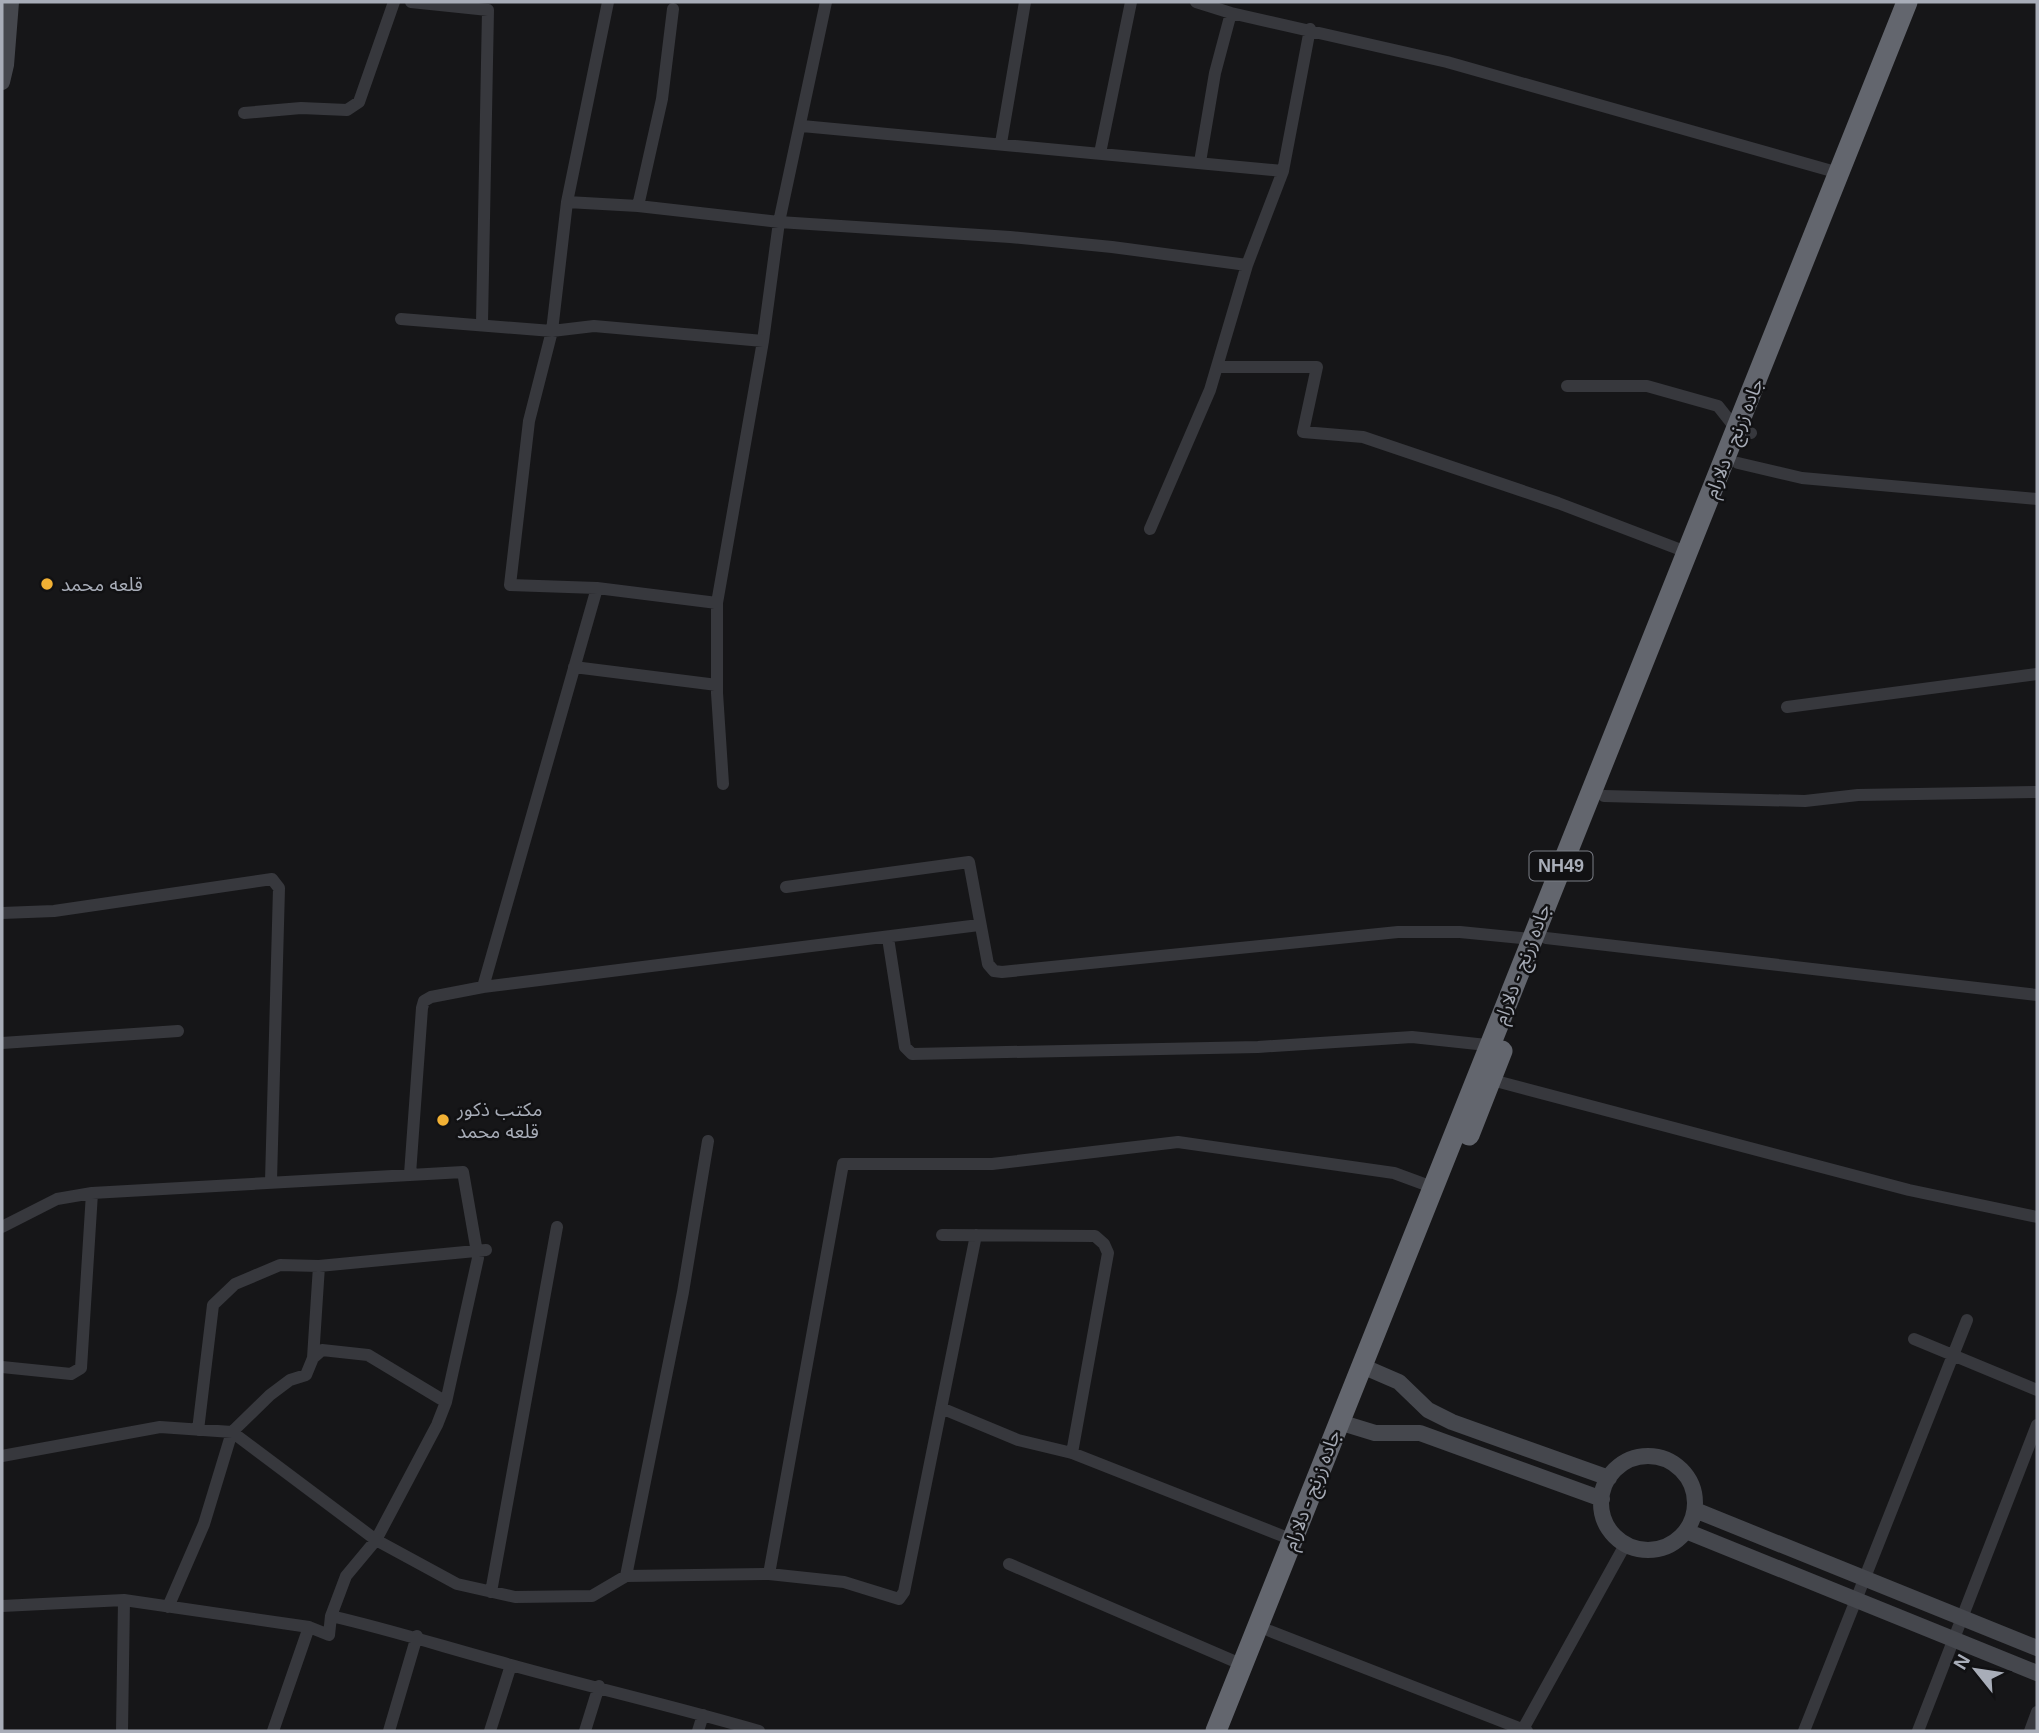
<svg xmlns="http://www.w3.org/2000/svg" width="2039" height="1733" viewBox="0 0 2039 1733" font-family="Helvetica,'Noto Sans Arabic',sans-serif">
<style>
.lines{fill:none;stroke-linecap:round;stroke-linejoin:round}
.street{stroke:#37383d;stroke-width:12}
.secondary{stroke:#45474d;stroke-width:16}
.highway{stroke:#63666e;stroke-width:21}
.poi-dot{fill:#f2b134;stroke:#111113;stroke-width:2.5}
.labels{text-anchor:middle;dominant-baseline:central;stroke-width:5;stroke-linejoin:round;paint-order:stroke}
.shield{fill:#111113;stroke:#7b7e86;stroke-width:2}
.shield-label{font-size:18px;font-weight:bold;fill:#a8adb8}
.street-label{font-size:19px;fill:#a8adb8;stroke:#111113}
.poi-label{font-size:19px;fill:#a8adb8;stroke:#111113;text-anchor:start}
</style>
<rect width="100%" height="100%" fill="#161618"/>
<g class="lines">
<path class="street" d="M411,2L488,10L482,323
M608,2L567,202L552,331L529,421L510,585L597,588L717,603
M1196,2L1231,13L1447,62L1839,173
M244,113L301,108L347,110L359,102L394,2
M802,126L1283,171
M1001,143L1025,2
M1100,153L1131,2
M1200,162L1215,73L1231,13
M567,202L638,206L779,222L1010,237L1112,247L1247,265L1210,390L1150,529
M638,206L662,99L673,9
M1247,265L1283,171L1310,29
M401,319L552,331L594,326L763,341
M1218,367H1317L1303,432L1363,437L1558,503L1689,553
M1567,386H1647L1718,406L1737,430L1751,433
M1738,463L1802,478L2037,499
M574,667L717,685
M1787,707L2037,674
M723,784L717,693V603L763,341L779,222L826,2
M1604,796L1805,801L1858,795L2037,792
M786,887L969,862L988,964L994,971L1002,972L1398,932H1460L1531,939
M2,913L54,911L272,879L279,888L271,1181
M888,938L905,1047L912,1054L1258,1047L1412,1037L1496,1046
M1546,938L2037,995
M483,987L597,588
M2,1043L178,1031
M1492,1080L1909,1190L2037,1217
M410,1174L422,1008L424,1001L431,997L483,987L979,925
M2,1227L57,1199L92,1193L463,1172L478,1258L446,1402L437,1425L376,1540L346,1576L331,1616C392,1630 451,1649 511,1665C594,1688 677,1707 759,1731
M942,1235L1095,1236L1104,1244L1108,1253L1072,1453
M1914,1339L2037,1390
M313,1358L319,1266
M2,1367L71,1374L81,1368L92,1193
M941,1408L1018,1440L1072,1453L1293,1540
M198,1430L213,1305L235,1284L280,1265L319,1266L486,1250
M2,1456L160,1427L232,1432L376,1540L457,1584L515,1597L592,1596L626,1576L769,1574L844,1582L899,1599L904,1592L976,1235
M1009,1564L1243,1665
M769,1574L843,1164H992L1178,1142L1394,1173L1432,1187
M626,1576L683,1292L708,1141
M491,1592L557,1227
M2,1606L124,1600L309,1627
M168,1607L204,1524L232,1432L270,1395L290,1380L306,1375L313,1358L322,1350L368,1355L446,1402
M1270,1631L1527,1731
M1523,1729L1625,1545
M122,1731L124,1600
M273,1731L309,1627L329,1635L331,1616
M389,1731L417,1636
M490,1731L511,1665
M585,1731L599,1686
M698,1731L703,1715
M1804,1731L1967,1320
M1918,1731L2037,1425
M2030,1731L2037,1712"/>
<path class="secondary" d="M2,82L6,65L11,2
M1362,1366L1399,1382L1428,1410L1452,1422L1609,1478
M1339,1422L1375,1433H1420L1602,1499
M1601 1503a47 47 0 1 1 94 0a47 47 0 1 1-94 0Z
M1695,1510L2037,1648
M1686,1531L2037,1673"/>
<path class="highway" d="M1469,1135L1502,1051
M1216,1731L1907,2"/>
</g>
<g class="poi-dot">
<circle cx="47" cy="584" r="7"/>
<circle cx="443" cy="1120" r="7"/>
</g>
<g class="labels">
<rect class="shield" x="1529.5" y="851.5" width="63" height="29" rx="5"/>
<g class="shield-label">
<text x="1561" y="866">NH49</text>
</g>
<g class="street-label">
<text transform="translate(1734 438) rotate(-68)">جاده زرنج - دلارام</text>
<text transform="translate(1522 964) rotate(-69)">جاده زرنج - دلارام</text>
<text transform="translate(1312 1490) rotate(-69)">جاده زرنج - دلارام</text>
</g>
<g class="poi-label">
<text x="61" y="584">قلعه محمد</text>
<text x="457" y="1109">مکتب ذکور<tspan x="457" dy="22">قلعه محمد</tspan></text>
</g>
</g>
<rect width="2039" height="1733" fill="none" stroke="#a8adb8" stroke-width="7"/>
<g transform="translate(1976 1670) rotate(300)" stroke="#111113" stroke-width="5" paint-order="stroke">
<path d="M0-5L12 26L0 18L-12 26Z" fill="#a8adb8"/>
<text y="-10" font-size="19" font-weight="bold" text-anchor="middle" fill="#a8adb8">N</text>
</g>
</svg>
